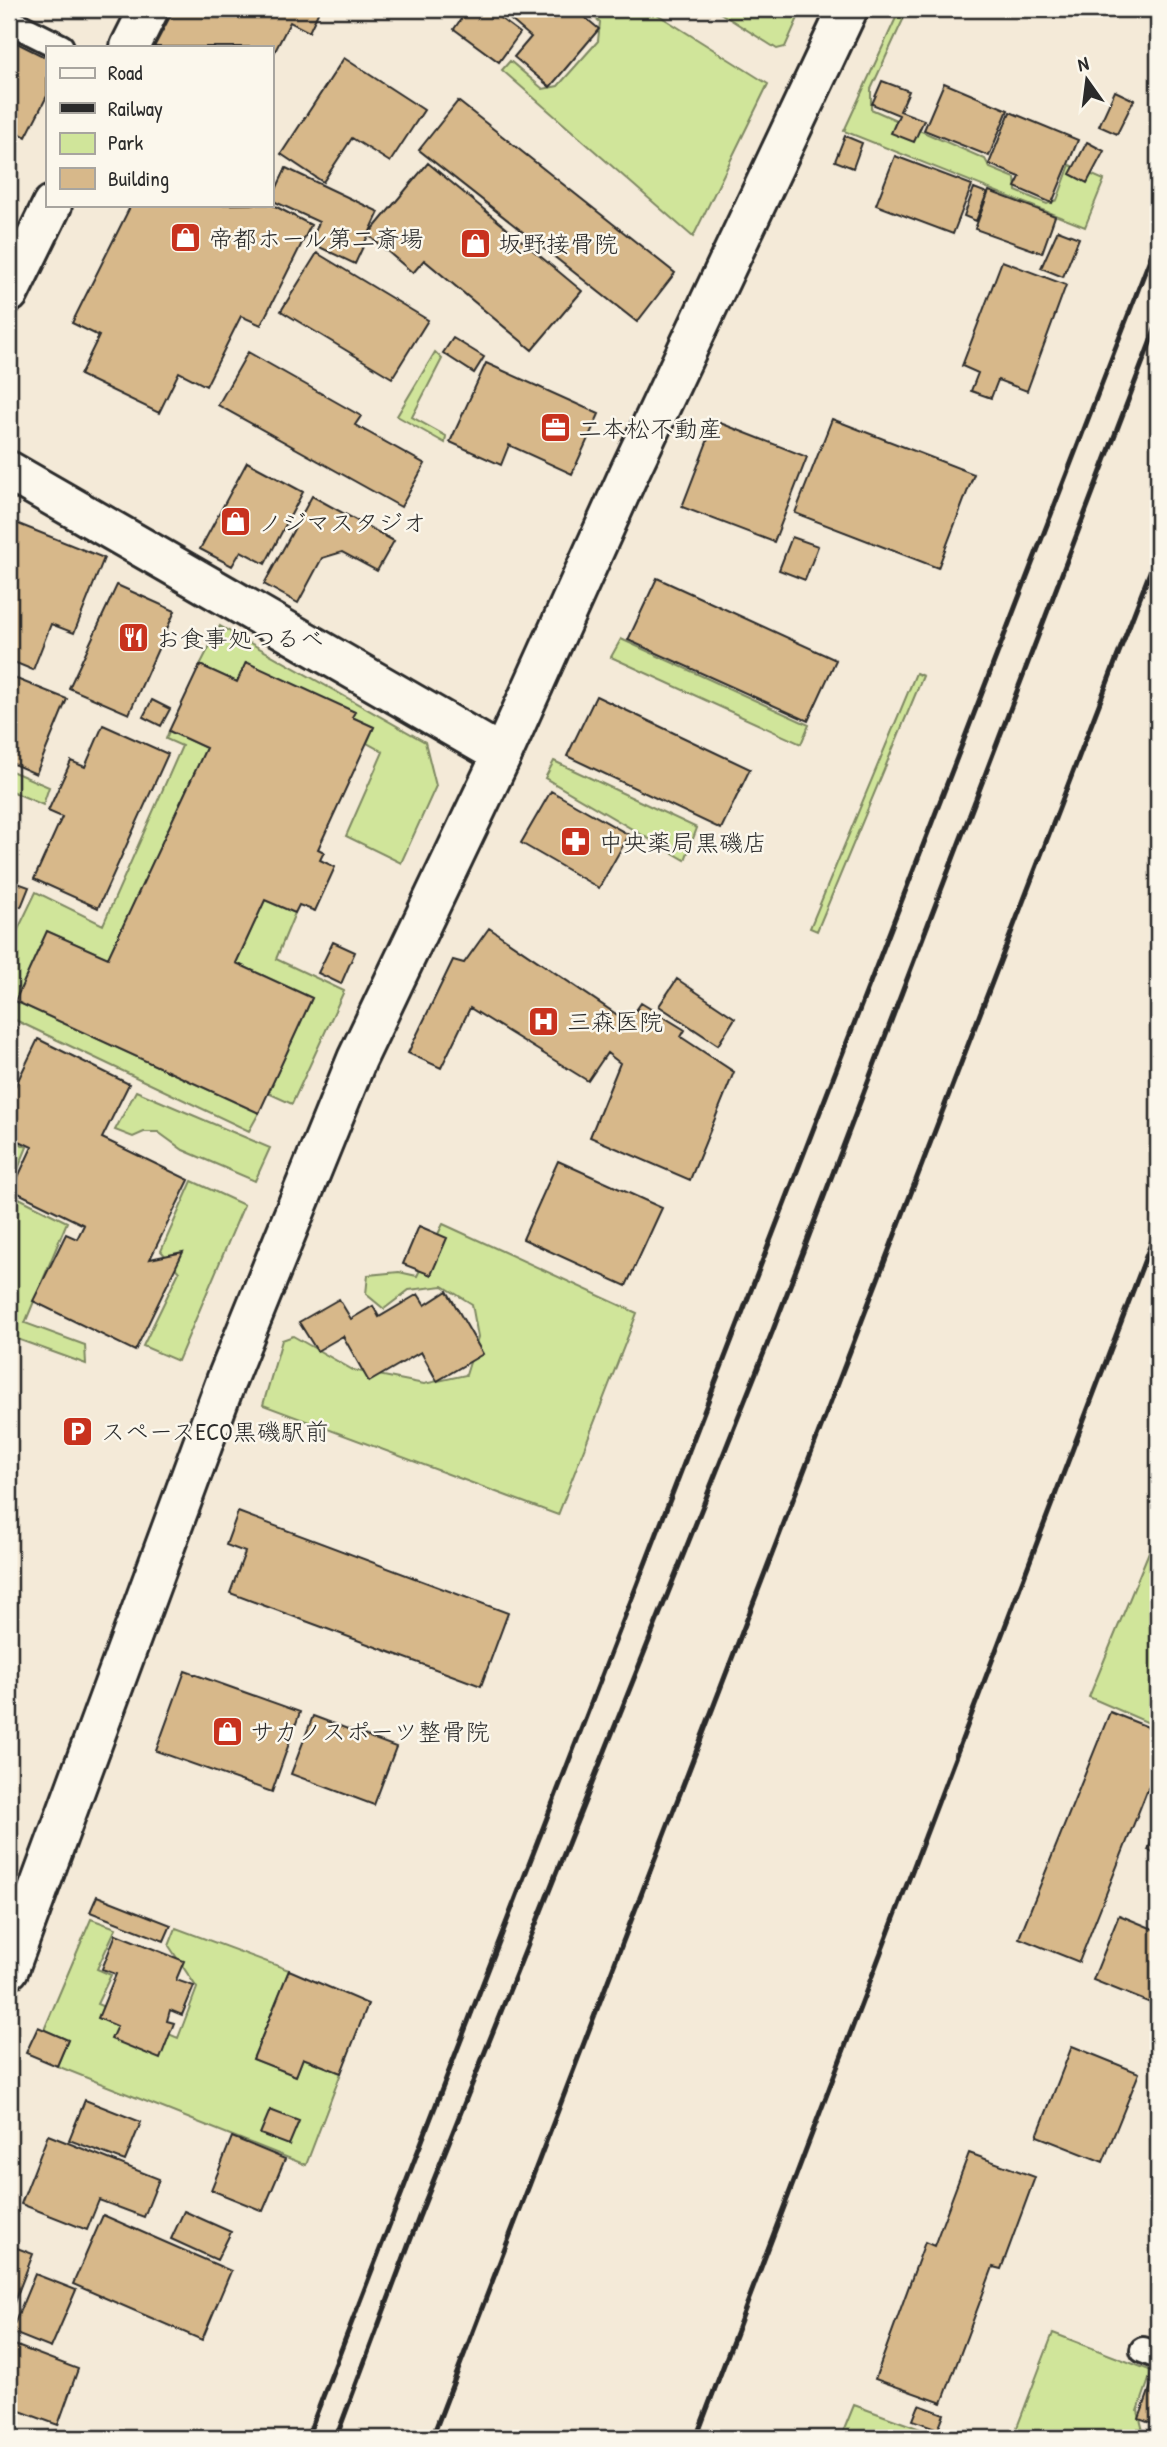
<svg xmlns="http://www.w3.org/2000/svg" width="1167" height="2447" viewBox="0 0 1167 2447" font-family="'Patrick Hand','Klee One',sans-serif">
<style>
.green{fill:#d0e59a;stroke:#7e8862;stroke-width:2}
.building{fill:#d7b88a;stroke:#2b2b2b;stroke-width:2}
.lines{fill:none;stroke-linecap:round;stroke-linejoin:round}
.lane-casing{stroke:#2b2b2b;stroke-width:30}
.street-casing{stroke:#2b2b2b;stroke-width:44}
.secondary-casing{stroke:#2b2b2b;stroke-width:44}
.lane{stroke:#fbf7ec;stroke-width:24}
.street{stroke:#fbf7ec;stroke-width:38}
.secondary{stroke:#fbf7ec;stroke-width:38}
.rail{stroke:#2b2b2b;stroke-width:5}
.labels{text-anchor:middle;dominant-baseline:central;stroke-width:5;stroke-linejoin:round;paint-order:stroke}
.poi-label{font-size:24px;fill:#2b2b2b;stroke:#fbf7ec;text-anchor:start}
</style>
<rect width="100%" height="100%" fill="#f4ead8"/>
<filter id="ink" filterUnits="userSpaceOnUse"><feTurbulence type="fractalNoise" baseFrequency=".0143" numOctaves="2"/><feDisplacementMap in="SourceGraphic" scale="14" xChannelSelector="R" yChannelSelector="G"/><feConvolveMatrix kernelMatrix="1 2 1 2 8 2 1 2 1" color-interpolation-filters="sRGB"/></filter>
<g filter="url(#ink)">
<path class="green" d="M585,9H623L632,14L652,11L768,84L693,237L502,70L510,61L543,89L558,86L598,41L600,22Z
M714,9H802L785,47L777,49Z
M900,9H908L871,89V109L985,159L990,168L1015,178L1016,191L1047,204L1057,200L1070,165L1104,180L1085,227L844,131Z
M435,352L442,359L412,417L446,436L445,443L397,416Z
M220,626L425,742L436,786L401,863L346,836L383,752L367,743L374,727L352,717L354,713L246,663L237,682L200,665Z
M621,639L809,725L801,744L611,657Z
M916,673L923,676L817,931L810,928Z
M169,731L206,748L108,958L47,931L15,1001L259,1113L249,1131L9,1017V948L36,892L103,925L182,746L166,739Z
M554,761L697,828L685,860L545,778Z
M9,770L49,787L43,805L9,790Z
M265,900L295,913L276,959L344,991L292,1104L268,1093L312,998L236,963Z
M136,1091L270,1148L255,1181L183,1150L158,1132H144L133,1137L115,1130Z
M9,1138L27,1147L9,1191Z
M192,1181L244,1205L178,1361L143,1346L179,1272L161,1251Z
M9,1193L67,1222L25,1323L85,1345L86,1364L9,1336Z
M443,1224L637,1313L558,1515L263,1405L282,1340L293,1336L353,1370L424,1384L466,1375L478,1337L472,1304L443,1286L409,1290L384,1309L366,1294L368,1275L399,1272L417,1276Z
M1158,1530V1727L1089,1697Z
M91,1919L116,1928L97,1969L111,1975L97,2004L178,2038L197,1988L169,1946L176,1928L289,1970L253,2059L296,2076L303,2058L341,2073L306,2165L57,2066L68,2040L44,2030Z
M1053,2333L1152,2371L1138,2411L1143,2431L1141,2438H1013Z
M854,2405L945,2438H861L843,2432Z"/>
<path class="building" d="M174,9H320L309,32L290,22L271,59V47H154Z
M468,9H488L520,33L499,62L454,29Z
M508,9H575L599,29L550,87L514,57L531,37L504,14Z
M9,39L47,58V96L26,137L9,128Z
M344,58L424,110L390,162L352,138L323,182L281,154Z
M882,81L909,91L900,111L924,120L914,142L891,133L899,115L872,104Z
M944,83L1008,110L989,156L924,130Z
M1115,91L1134,100L1117,134L1099,126Z
M458,101L675,273L637,322L419,150Z
M1010,112L1078,140L1052,203L1015,187L1020,177L989,164Z
M845,136L862,143L853,168L835,161Z
M1087,142L1104,151L1087,183L1070,174Z
M895,156L972,185L953,234L876,205Z
M428,163L582,291L532,350L424,260L413,273L368,235Z
M286,168L379,212L355,264L311,243L319,222L271,200Z
M974,188L987,193L976,221L964,216Z
M989,191L1055,216L1042,253L975,229Z
M271,204L311,225L261,325L241,316L206,386L179,372L159,413L80,375L99,336L72,323L131,205Z
M1058,230L1079,238L1063,277L1041,268Z
M317,253L428,320L392,378L281,311Z
M1002,261L1066,285L1027,391L998,380L991,398L971,391L978,373L962,366Z
M453,338L484,357L474,373L443,353Z
M248,352L361,416L355,425L425,464L401,507L218,405Z
M486,363L599,414L572,474L509,445L501,465L450,442Z
M832,419L974,474L938,568L795,513Z
M715,421L807,457L774,542L682,507Z
M247,462L303,492L265,564L241,551L232,566L200,549Z
M312,496L394,541L377,571L342,552L322,558L298,603L264,584Z
M16,523L104,558L74,633L51,624L33,670L9,660V542Z
M792,537L818,546L805,580L779,570Z
M657,578L836,660L808,721L628,640Z
M117,585L175,611L129,714L69,688Z
M246,662L355,712L352,717L374,727L318,849L324,852L320,860L335,867L315,911L299,905L295,913L265,900L236,963L312,998L259,1113L15,1001L47,931L108,958L206,748L169,731L200,665L237,682Z
M9,676L67,699L36,774L9,762Z
M596,696L750,769L721,829L567,756Z
M152,700L170,709L161,726L143,717Z
M103,725L168,754L98,908L34,879L62,817L48,811L71,761L85,767Z
M551,791L629,835L599,888L521,843Z
M9,880L29,887L21,907L9,903Z
M489,928L628,1022L641,1003L685,1030L681,1037L734,1072L690,1180L590,1137L620,1063L607,1053L588,1081L470,1008L441,1068L408,1053L453,960L464,963Z
M333,942L355,952L341,984L318,973Z
M677,979L735,1018L718,1045L659,1006Z
M9,1024L18,1028L9,1048Z
M38,1039L129,1084L102,1138L189,1180L150,1259L183,1252L135,1351L33,1301L66,1234L77,1239L84,1225L12,1190L32,1147L9,1136V1099Z
M558,1161L662,1208L626,1286L523,1239Z
M419,1226L447,1238L431,1275L403,1264Z
M447,1291L483,1354L437,1381L421,1352L369,1382L343,1336L317,1351L299,1322L339,1299L351,1319L373,1306L379,1317L418,1294L425,1305Z
M238,1512L508,1613L481,1686L230,1593L245,1552L226,1545Z
M185,1671L300,1712L272,1792L156,1751Z
M1110,1712L1158,1731V1763L1079,1962L1019,1938Z
M313,1716L396,1747L374,1805L291,1774Z
M1158,1825V1854L1148,1850Z
M97,1896L171,1925L164,1941L90,1912Z
M1119,1915L1158,1931V2006L1093,1980Z
M116,1934L184,1961L176,1980L194,1986L182,2015L170,2010L167,2021L174,2023L160,2059L111,2039L117,2026L98,2018L116,1974L102,1969Z
M289,1970L368,2004L341,2073L303,2058L296,2076L253,2059Z
M38,2027L68,2040L57,2066L26,2053Z
M1072,2046L1139,2073L1103,2162L1037,2136Z
M85,2100L141,2122L125,2161L69,2140Z
M270,2110L299,2121L289,2145L260,2134Z
M48,2135L159,2179L144,2217L99,2200L87,2230L21,2204Z
M232,2137L285,2159L263,2211L211,2190Z
M969,2153L1035,2177L1001,2269L993,2267L942,2403L875,2379L925,2242L934,2246Z
M184,2211L231,2232L217,2260L171,2239Z
M103,2215L231,2271L202,2340L73,2284Z
M9,2245L33,2254L9,2316Z
M35,2274L76,2290L51,2348L11,2332Z
M9,2343L78,2369L58,2425L9,2407Z
M1155,2375L1158,2376V2426L1139,2419Z
M919,2405L944,2414L938,2429L913,2420Z"/>
<g class="lines">
<defs>
<path id="lane" d="M9,21L61,47
M1143,2350L1158,2356"/>
<path id="street" d="M130,47L149,9
M9,293L52,205
M9,471L502,755"/>
<path id="secondary" d="M9,1969L226,1381L357,1059L502,755L630,471L848,9"/>
</defs>
<use href="#lane" class="lane-casing"/>
<use href="#street" class="street-casing"/>
<use href="#secondary" class="secondary-casing"/>
<use href="#lane" class="lane"/>
<use href="#street" class="street"/>
<use href="#secondary" class="secondary"/>
<path class="rail" d="M307,2438L1158,238
M336,2438L419,2217L773,1330L1158,322
M432,2438L1158,551
M696,2438L1158,1225"/>
</g>
</g>
<defs>
<symbol id="shop-square" viewBox="-11 -11 22 22"><rect x="-9" y="-9" width="18" height="18" rx="4" fill="#c8321e" stroke="#fbf7ec"/><path d="M-5-2.5h2.3a2.7 3.5 0 0 1 5.4 0H5L5.5 6h-11ZM-1.5-2.5h3a1.5 2.3 0 0 0-3 0Z" fill="#fff"/></symbol>
<symbol id="office-square" viewBox="-11 -11 22 22"><rect x="-9" y="-9" width="18" height="18" rx="4" fill="#c8321e" stroke="#fbf7ec"/><path d="M-6-3h4V-5.5h4V-3h4V5H-6ZM-1-4.5V-3h2v-1.5ZM-6 0V1H6V0Z" fill="#fff"/></symbol>
<symbol id="restaurant-square" viewBox="-11 -11 22 22"><rect x="-9" y="-9" width="18" height="18" rx="4" fill="#c8321e" stroke="#fbf7ec"/><path d="M-5-6h1v4h1v-4h1v4h1v-4h1v5L-1.5 .5V6h-2V.5L-5-1ZM5-6V6H3V1.5H1.5Q1.5-4 5-6Z" fill="#fff"/></symbol>
<symbol id="pharmacy-square" viewBox="-11 -11 22 22"><rect x="-9" y="-9" width="18" height="18" rx="4" fill="#c8321e" stroke="#fbf7ec"/><path d="M-2-6h4v4h4v4h-4v4h-4v-4h-4v-4h4Z" fill="#fff"/></symbol>
<symbol id="hospital-square" viewBox="-11 -11 22 22"><rect x="-9" y="-9" width="18" height="18" rx="4" fill="#c8321e" stroke="#fbf7ec"/><path d="M-5-5h3v3.5h4V-5h3V5h-3V1.5h-4V5h-3Z" fill="#fff"/></symbol>
<symbol id="parking-square" viewBox="-11 -11 22 22"><rect x="-9" y="-9" width="18" height="18" rx="4" fill="#c8321e" stroke="#fbf7ec"/><path d="M-3.5-5.5H1a3.5 3.5 0 0 1 0 7H-1V5.5H-3.5ZM-1-3.4V-.6H.8a1.4 1.4 0 0 0 0-2.8Z" fill="#fff"/></symbol>
</defs>
<g fill-rule="evenodd">
<use href="#shop-square" x="168" y="220" width="35" height="35"/>
<use href="#shop-square" x="458" y="226" width="35" height="35"/>
<use href="#office-square" x="538" y="410" width="35" height="35"/>
<use href="#shop-square" x="218" y="504" width="35" height="35"/>
<use href="#restaurant-square" x="116" y="620" width="35" height="35"/>
<use href="#pharmacy-square" x="558" y="824" width="35" height="35"/>
<use href="#hospital-square" x="526" y="1004" width="35" height="35"/>
<use href="#parking-square" x="60" y="1414" width="35" height="35"/>
<use href="#shop-square" x="210" y="1714" width="35" height="35"/>
</g>
<g class="labels">
<g class="poi-label">
<text x="209" y="238">帝都ホール第二斎場</text>
<text x="498" y="243">坂野接骨院</text>
<text x="578" y="428">二本松不動産</text>
<text x="258" y="522">ノジマスタジオ</text>
<text x="156" y="638">お食事処つるべ</text>
<text x="599" y="842">中央薬局黒磯店</text>
<text x="567" y="1021">三森医院</text>
<text x="101" y="1431">スペースECO黒磯駅前</text>
<text x="250" y="1731">サカノスポーツ整骨院</text>
</g>
</g>
<rect width="1167" height="2447" fill="none" stroke="#fbf7ec" stroke-width="35"/>
<rect x="18" y="18" width="1132" height="2412" fill="none" stroke="#2b2b2b" stroke-width="2.5" filter="url(#ink)"/>
<rect x="46" y="46" width="228" height="161" fill="#fbf7ec" stroke="#a8a59f" stroke-width="2"/>
<rect x="60" y="68" width="35" height="10" fill="#fbf7ec" stroke="#a8a59f" stroke-width="2"/>
<text x="108" y="80" font-size="21" fill="#2b2b2b">Road</text>
<rect x="60" y="103" width="35" height="10" fill="#2b2b2b" stroke="#a8a59f" stroke-width="2"/>
<text x="108" y="116" font-size="21" fill="#2b2b2b">Railway</text>
<rect x="60" y="133" width="35" height="21" fill="#d0e59a" stroke="#a8a59f" stroke-width="2"/>
<text x="108" y="150" font-size="21" fill="#2b2b2b">Park</text>
<rect x="60" y="168" width="35" height="21" fill="#d7b88a" stroke="#a8a59f" stroke-width="2"/>
<text x="108" y="186" font-size="21" fill="#2b2b2b">Building</text>
<g transform="translate(1087 80) rotate(346)" stroke="#fbf7ec" stroke-width="5" paint-order="stroke">
<path d="M0-5L12 26L0 18L-12 26Z" fill="#2b2b2b"/>
<text y="-10" font-size="19" font-weight="bold" text-anchor="middle" fill="#2b2b2b">N</text>
</g>
</svg>
